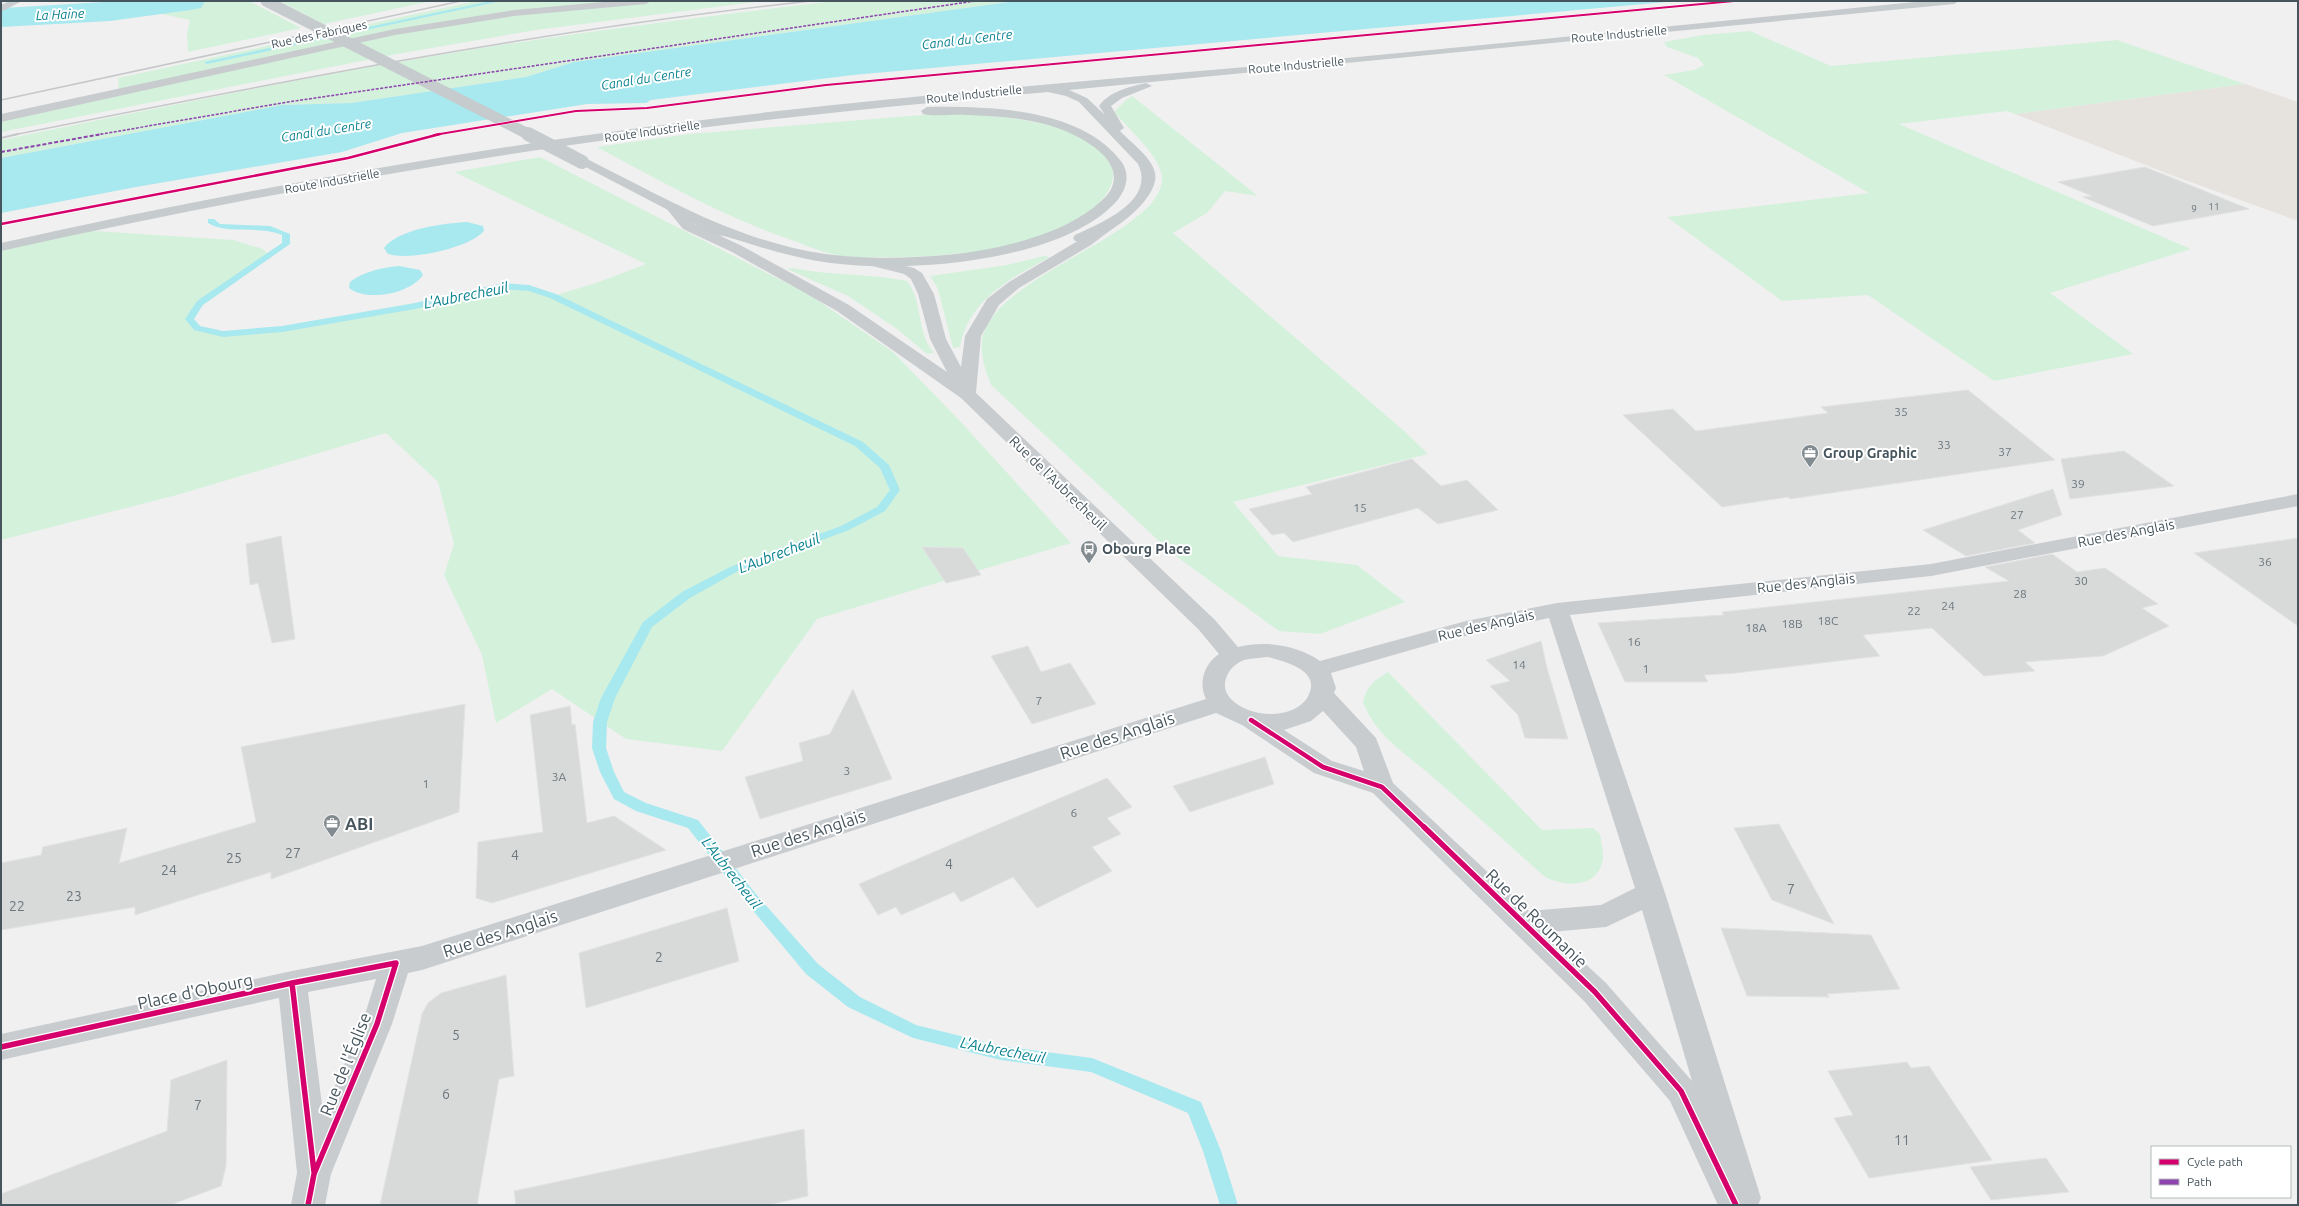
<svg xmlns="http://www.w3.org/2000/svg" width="2299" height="1206" viewBox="0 0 2299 1206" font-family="Ubuntu,sans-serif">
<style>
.commercial{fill:#e6e2de}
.green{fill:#d4f1dc}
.water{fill:#a8e8ef}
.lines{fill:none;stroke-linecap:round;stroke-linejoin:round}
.stream{fill:#a8e8ef;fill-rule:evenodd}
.river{fill:#a8e8ef;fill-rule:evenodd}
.building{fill:#d8d9d9;stroke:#e2e2e3}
.minor{fill:#c9cccf;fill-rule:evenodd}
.major{fill:#c6cbcd;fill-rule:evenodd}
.rail-far1{stroke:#c5c7c9;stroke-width:1.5}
.rail{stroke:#c5c7c9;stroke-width:2}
.major-bridge-far1{stroke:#c6cbcd;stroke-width:11}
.major-bridge{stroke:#c6cbcd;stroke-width:14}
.quiet-far1{stroke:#8e44ad;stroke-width:1.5;stroke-dasharray:3 1.5;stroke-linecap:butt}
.quiet{stroke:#8e44ad;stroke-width:2;stroke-dasharray:4 2;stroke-linecap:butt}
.cycleway-far3-casing{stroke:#fff;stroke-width:3}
.cycleway-far2-casing{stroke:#fff;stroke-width:4}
.cycleway-far1-casing{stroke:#fff;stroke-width:7}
.cycleway-casing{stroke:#fff;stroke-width:8}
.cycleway-far3{stroke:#d6006c;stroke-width:2}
.cycleway-far2{stroke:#d6006c;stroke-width:2.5}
.cycleway-far1{stroke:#d6006c;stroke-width:4.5}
.cycleway{stroke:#d6006c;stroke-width:5.5}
.labels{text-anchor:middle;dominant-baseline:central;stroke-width:4;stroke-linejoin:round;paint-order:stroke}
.far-number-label{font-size:10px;fill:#6b777d}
.far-street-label{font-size:12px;fill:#46555d;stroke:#fff}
.number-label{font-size:12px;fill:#6b777d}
.far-water-label{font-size:13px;font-style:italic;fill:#09828f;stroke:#fff}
.poi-label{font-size:14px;font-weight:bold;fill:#46555d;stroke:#fff;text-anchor:start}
.street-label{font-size:14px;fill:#46555d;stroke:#fff}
.near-number-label{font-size:14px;fill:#6b777d}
.water-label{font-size:15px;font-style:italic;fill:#09828f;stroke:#fff}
.near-street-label{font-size:17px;fill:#46555d;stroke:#fff}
.near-poi-label{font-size:17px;font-weight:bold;fill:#46555d;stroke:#fff;text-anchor:start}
</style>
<rect width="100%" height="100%" fill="#f1f0f0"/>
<path class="commercial" d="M2245,84L2298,102V221L2174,176L2015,114Z"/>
<path class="green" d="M190,1H249L301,28L188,52L187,34L190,20L140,9Z
M279,1H432L324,24Z
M476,1H763L536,30L397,54L1,132V121L119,94L118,78Z
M834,1H1016L574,62L526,77L351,103L282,105L1,158V140C145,111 289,80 434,56C567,33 700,17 834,1Z
M1750,31L1831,66L2117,40L2245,84L2015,114L2007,111L1899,124L2191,249L2050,293L2133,354L1994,381L1868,295L1782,301L1667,217L1869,193L1664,75L1694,70L1704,65L1698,58L1667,47L1664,42L1703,35Z
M1132,96L1258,196L1225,191L1207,213L1173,233L1402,429L1428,454L1233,502L1278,556L1357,565L1405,602L1320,634L1279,631L1173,554L991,385C985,370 979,352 983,335C1001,271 1176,229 1161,172C1156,153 1128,128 1114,112L1126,100Z
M947,113C994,116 1086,118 1111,166C1117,178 1109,193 1099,203C1049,250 947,258 882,257C866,257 848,258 832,254C818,251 803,244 789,239C722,216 660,181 597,147L690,134Z
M540,157L810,295L893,352L959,420L1071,543L817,619L722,751L626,739L552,689L496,723L482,655L444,575L454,544L438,482L386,433L177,495L1,540V247L80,230L233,240L263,249L270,256L200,303L189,319C198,329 211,334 224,334C255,334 287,328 318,323C380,313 441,300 503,286L516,285L530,288L553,296L596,283L646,264L454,172Z
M1044,256L1050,257C1011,278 968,300 960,347L953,348L938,289L930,276L1007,265Z
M792,268C830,276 869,273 907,281C924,302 915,330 934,353L927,354L897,329L848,296L787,269Z
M1388,672L1542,830L1593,828L1600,834C1601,842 1604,852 1603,859C1598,889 1565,887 1545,877C1508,844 1472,811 1435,779C1408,755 1376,737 1363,702C1367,685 1375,680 1388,672Z"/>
<path class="water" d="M1016,1H1678L853,75L651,100L646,103L587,104L402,133L342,152L136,187L1,213V158L282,105L351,103L526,77L574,62Z
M467,222L483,226L484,231C469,248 410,261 388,254L384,248C398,229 445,223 467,222Z
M399,266L420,270L423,275C410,294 367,302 349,288L350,282C364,271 381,268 399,266Z"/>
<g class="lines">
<path class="stream" d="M491,1H501L207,64L204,62Z
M208,219H214L220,224L270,226L290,234V244L203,305L194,319L200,326L223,331L282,326L415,303L503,283L529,285L556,294L863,442L889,465L900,490L885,511L849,530L738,571L690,598L652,627L615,698L607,722L606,748L614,772L624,792L646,803L698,820L755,893L818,964L860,997L916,1025L1001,1046L1092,1058L1201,1102L1221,1151L1238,1205H1220L1203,1151L1188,1113L1091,1072L1001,1060L913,1038L848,1007L806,974L745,901L688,828L636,811L614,799L600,772L592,748L593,722L601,698L643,622L682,592L730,567L841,526L877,507L890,490L880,468L855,446L550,298L529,291L503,289L415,309L282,332L223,337L194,330L185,319L197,301L282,243V235C259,225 226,235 208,223Z"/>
<path class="river" d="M121,1H205L201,8L190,10L110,21L1,27V9L3,8Z"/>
</g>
<path class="building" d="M2145,167L2249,209L2153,226L2083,197L2092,196L2058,182Z
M1968,390L2055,460L1790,499L1788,497L1722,507L1623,415L1673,409L1696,431L1828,413L1821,407Z
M2124,451L2174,486L2070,499L2061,459Z
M1412,459L1441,486L1467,480L1498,510L1438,524L1418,508L1293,542L1284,533L1272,535L1249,509L1312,494L1306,487Z
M2053,489L2062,515L2018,530L2035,543L1966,556L1923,530Z
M281,536L295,639L272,643L258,583L250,585L246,544Z
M2298,538V626L2194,553Z
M922,547L963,548L981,575L946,583Z
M2052,554L2077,572L2105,568L2158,604L2142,608L2169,626L2103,656L2025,662L2035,671L1984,676L1932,628L1863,635L1880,656L1736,673L1704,675L1708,682H1625L1598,623L1724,615L1722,612L2009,581L1985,567Z
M1541,641L1547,668L1568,739L1525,738L1518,715L1490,686L1510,681L1486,660Z
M1028,646L1041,672L1070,663L1096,704L1032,724L991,656Z
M853,689L892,779L760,819L745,777L803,761L799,743L830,734Z
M465,704L459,812L271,879V872L135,915V907L1,930V863L41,855L43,847L127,828L119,863L256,822L241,747Z
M570,706L572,725L575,724L587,823L614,816L666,850L492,903L476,898L478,842L543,832L530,715Z
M1265,757L1274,784L1190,812L1173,786Z
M1107,778L1132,807L1107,818L1121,834L1092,847L1112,871L1037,908L1013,877L961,902L954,892L901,915L896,907L878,915L859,884Z
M1779,824L1834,924L1772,900L1734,828Z
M727,908L739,961L586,1008L579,953Z
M1721,928L1871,935L1900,989L1827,994L1829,997L1747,996Z
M506,975L514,1076L499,1079L477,1205H380L422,1014L428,1003L441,993Z
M227,1060L226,1166L221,1186L170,1205H1V1194L167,1131L171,1080Z
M1907,1062L1911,1068L1929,1066L1992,1160L1869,1178L1834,1118L1853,1115L1828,1071Z
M804,1129L808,1196L768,1205H516L514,1191Z
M2046,1158L2069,1192L1991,1200L1970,1167Z"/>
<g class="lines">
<path class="minor" d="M10,1H22L1,12V5Z
M614,1H651L646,4L514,16L395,35L1,122V114L395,29L514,10Z
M673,204L678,205L693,223L742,246L849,305L947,372L930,339L918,294L911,279L904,274L868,265L866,262L868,259L873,258L914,268L922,273L934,294L946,339L961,367L965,336L987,299L1009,282L1081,239L1106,220H1116L1118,223L1116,226L1091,245L1019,288L999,305L981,336L976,393L1215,620L1238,647C1264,640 1298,645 1320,661L1466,621L1557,603L1931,564L2298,494V506L1931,576L1570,615L1665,893L1761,1198L1758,1205H1718L1670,1101L1584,1001L1373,793L1314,773L1242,725L1216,713L422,970L408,973L392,1024L331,1174L325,1205H291L297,1173L279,998L1,1060V1034L292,971L422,946L1206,699C1198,683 1204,664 1219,654L1199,630L961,398L837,311L732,252L683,229L666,208ZM1549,618L1635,888L1601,905L1529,911L1393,783L1376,738L1334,693L1336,688L1331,673L1442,641ZM1268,657C1285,662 1320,670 1309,694C1307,701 1299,707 1292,710C1273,718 1245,714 1230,698C1218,685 1229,665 1244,660C1252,658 1261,658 1268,657ZM1323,711L1356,747L1364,771L1332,761L1284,730L1311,721ZM1642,910L1692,1081L1606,983L1551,932L1606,927ZM376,979L362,1024L323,1113L308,992Z"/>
<path class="major" d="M1925,1H1959L1954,4L1069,90L1087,98L1105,115L1099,106C1110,91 1129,87 1146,83L1152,86L1122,98L1111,106L1124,128L1120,131C1131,143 1152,157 1155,173C1161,201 1097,247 1075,241L1073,238L1075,235C1101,223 1156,201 1138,164L1079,102L1066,96L1048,92C889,106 730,122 571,145C380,173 190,209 1,251V243C217,195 434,155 654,126C870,98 1087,81 1304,62C1511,43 1718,21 1925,1Z
M927,107C988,106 1079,108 1120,160C1132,174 1126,192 1114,204C1057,263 901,274 824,262C790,257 757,246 724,236L716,235L576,162L577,159H587C663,197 739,242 825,254C901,264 1031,256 1093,208C1101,201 1110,195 1113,184C1119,163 1095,146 1078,137C1045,119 1003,116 966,115C952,114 936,117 923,114L921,111Z"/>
<path class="rail-far1" d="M1,100L461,1
M13,135C278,82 542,30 811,1"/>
<path class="rail" d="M1,138L18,134"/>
<path class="major-bridge-far1" d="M266,1L530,135"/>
<path class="major-bridge" d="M528,134L582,162"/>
<path class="quiet-far1" d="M96,135L288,102L975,1"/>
<path class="quiet" d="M1,152L102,134"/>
<defs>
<path id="cycleway-far3" d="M434,135L576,111L647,108L826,85L1734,1"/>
<path id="cycleway-far2" d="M1,224L348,158L440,134"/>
<path id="cycleway-far1" d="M1251,720L1323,767L1382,787L1425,828"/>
<path id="cycleway" d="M1424,827L1595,992L1681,1091L1736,1205
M292,983L314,1172
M1,1047L292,983L396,963L377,1024L314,1174L308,1205"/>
</defs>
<use href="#cycleway-far3" class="cycleway-far3-casing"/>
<use href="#cycleway-far2" class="cycleway-far2-casing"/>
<use href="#cycleway-far1" class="cycleway-far1-casing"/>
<use href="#cycleway" class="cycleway-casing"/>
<use href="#cycleway-far3" class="cycleway-far3"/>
<use href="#cycleway-far2" class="cycleway-far2"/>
<use href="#cycleway-far1" class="cycleway-far1"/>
<use href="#cycleway" class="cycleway"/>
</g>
<defs>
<symbol id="office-pin" viewBox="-11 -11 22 30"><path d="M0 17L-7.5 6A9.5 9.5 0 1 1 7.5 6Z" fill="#828b90" stroke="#fff"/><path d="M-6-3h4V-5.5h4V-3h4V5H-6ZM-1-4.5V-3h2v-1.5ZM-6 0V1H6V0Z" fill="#fff"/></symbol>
<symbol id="bus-pin" viewBox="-11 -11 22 30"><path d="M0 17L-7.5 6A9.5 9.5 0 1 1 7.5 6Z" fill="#828b90" stroke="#fff"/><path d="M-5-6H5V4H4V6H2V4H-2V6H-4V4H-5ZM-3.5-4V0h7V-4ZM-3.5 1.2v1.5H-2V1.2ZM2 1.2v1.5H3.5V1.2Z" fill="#fff"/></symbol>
</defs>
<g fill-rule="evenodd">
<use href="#office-pin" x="1800" y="443" width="20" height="27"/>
<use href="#bus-pin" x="1079" y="539" width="20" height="27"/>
<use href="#office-pin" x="322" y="813" width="20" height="27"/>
</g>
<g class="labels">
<g class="far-number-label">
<text x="2214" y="206">11</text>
<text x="2194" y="208">9</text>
</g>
<g class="far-street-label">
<text transform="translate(319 34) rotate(-12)">Rue des Fabriques</text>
<text transform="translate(1619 34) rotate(-5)">Route Industrielle</text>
<text transform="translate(1296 65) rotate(-5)">Route Industrielle</text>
<text transform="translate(974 94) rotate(-6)">Route Industrielle</text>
<text transform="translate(652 131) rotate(-8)">Route Industrielle</text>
<text transform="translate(332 181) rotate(-10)">Route Industrielle</text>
</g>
<g class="number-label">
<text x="1901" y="411">35</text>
<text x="1944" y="444">33</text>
<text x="2005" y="451">37</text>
<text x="2078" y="483">39</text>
<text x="1360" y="507">15</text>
<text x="2017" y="514">27</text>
<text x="2265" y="561">36</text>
<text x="2081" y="580">30</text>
<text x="2020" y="593">28</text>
<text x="1948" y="605">24</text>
<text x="1914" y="610">22</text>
<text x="1828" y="620">18C</text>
<text x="1792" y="623">18B</text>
<text x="1756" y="627">18A</text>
<text x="1634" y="641">16</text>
<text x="1519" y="664">14</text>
<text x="1646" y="668">1</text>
<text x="1039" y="700">7</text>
<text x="847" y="770">3</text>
<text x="559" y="776">3A</text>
<text x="426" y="783">1</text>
<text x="1074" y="812">6</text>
</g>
<g class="far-water-label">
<text transform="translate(60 14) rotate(-3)">La Haine</text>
<text transform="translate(967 39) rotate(-7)">Canal du Centre</text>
<text transform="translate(646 78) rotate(-9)">Canal du Centre</text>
<text transform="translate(326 130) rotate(-9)">Canal du Centre</text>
</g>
<g class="poi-label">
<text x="1823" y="453">Group Graphic</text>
<text x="1102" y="549">Obourg Place</text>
</g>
<g class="street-label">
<text transform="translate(1058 483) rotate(44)">Rue de l'Aubrecheuil</text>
<text transform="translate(2126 533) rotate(-11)">Rue des Anglais</text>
<text transform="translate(1806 583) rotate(-6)">Rue des Anglais</text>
<text transform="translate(1486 625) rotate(-13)">Rue des Anglais</text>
</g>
<g class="near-number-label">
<text x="293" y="853">27</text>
<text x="515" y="855">4</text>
<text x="234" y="858">25</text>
<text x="949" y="864">4</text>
<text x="169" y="870">24</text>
<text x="1791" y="889">7</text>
<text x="74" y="896">23</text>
<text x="17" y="906">22</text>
<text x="659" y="957">2</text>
<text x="456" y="1035">5</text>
<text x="446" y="1094">6</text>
<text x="198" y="1105">7</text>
<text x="1902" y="1140">11</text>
</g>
<g class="water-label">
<text transform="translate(466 295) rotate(-11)">L'Aubrecheuil</text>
<text transform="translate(779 553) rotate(-21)">L'Aubrecheuil</text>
<text transform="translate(732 873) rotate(52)">L'Aubrecheuil</text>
<text transform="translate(1003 1050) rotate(11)">L'Aubrecheuil</text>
</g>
<g class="near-street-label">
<text transform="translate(1117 735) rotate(-18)">Rue des Anglais</text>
<text transform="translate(808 833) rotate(-18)">Rue des Anglais</text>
<text transform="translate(1537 918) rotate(44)">Rue de Roumanie</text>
<text transform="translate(500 933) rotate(-18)">Rue des Anglais</text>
<text transform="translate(195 991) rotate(-12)">Place d'Obourg</text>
<text transform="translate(345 1064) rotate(-68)">Rue de l'Église</text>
</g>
<g class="near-poi-label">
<text x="345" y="823">ABI</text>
</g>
</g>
<rect width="2299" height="1206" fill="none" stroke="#46555d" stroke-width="4"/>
<rect x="2151" y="1146" width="140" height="52" fill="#ffffff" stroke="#b5bbbe"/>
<rect x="2159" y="1159" width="20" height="6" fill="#d6006c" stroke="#b5bbbe"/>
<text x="2187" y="1166" font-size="12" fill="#46555d">Cycle path</text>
<rect x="2159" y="1179" width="20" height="6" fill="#8e44ad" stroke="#b5bbbe"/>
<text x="2187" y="1186" font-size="12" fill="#46555d">Path</text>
</svg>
